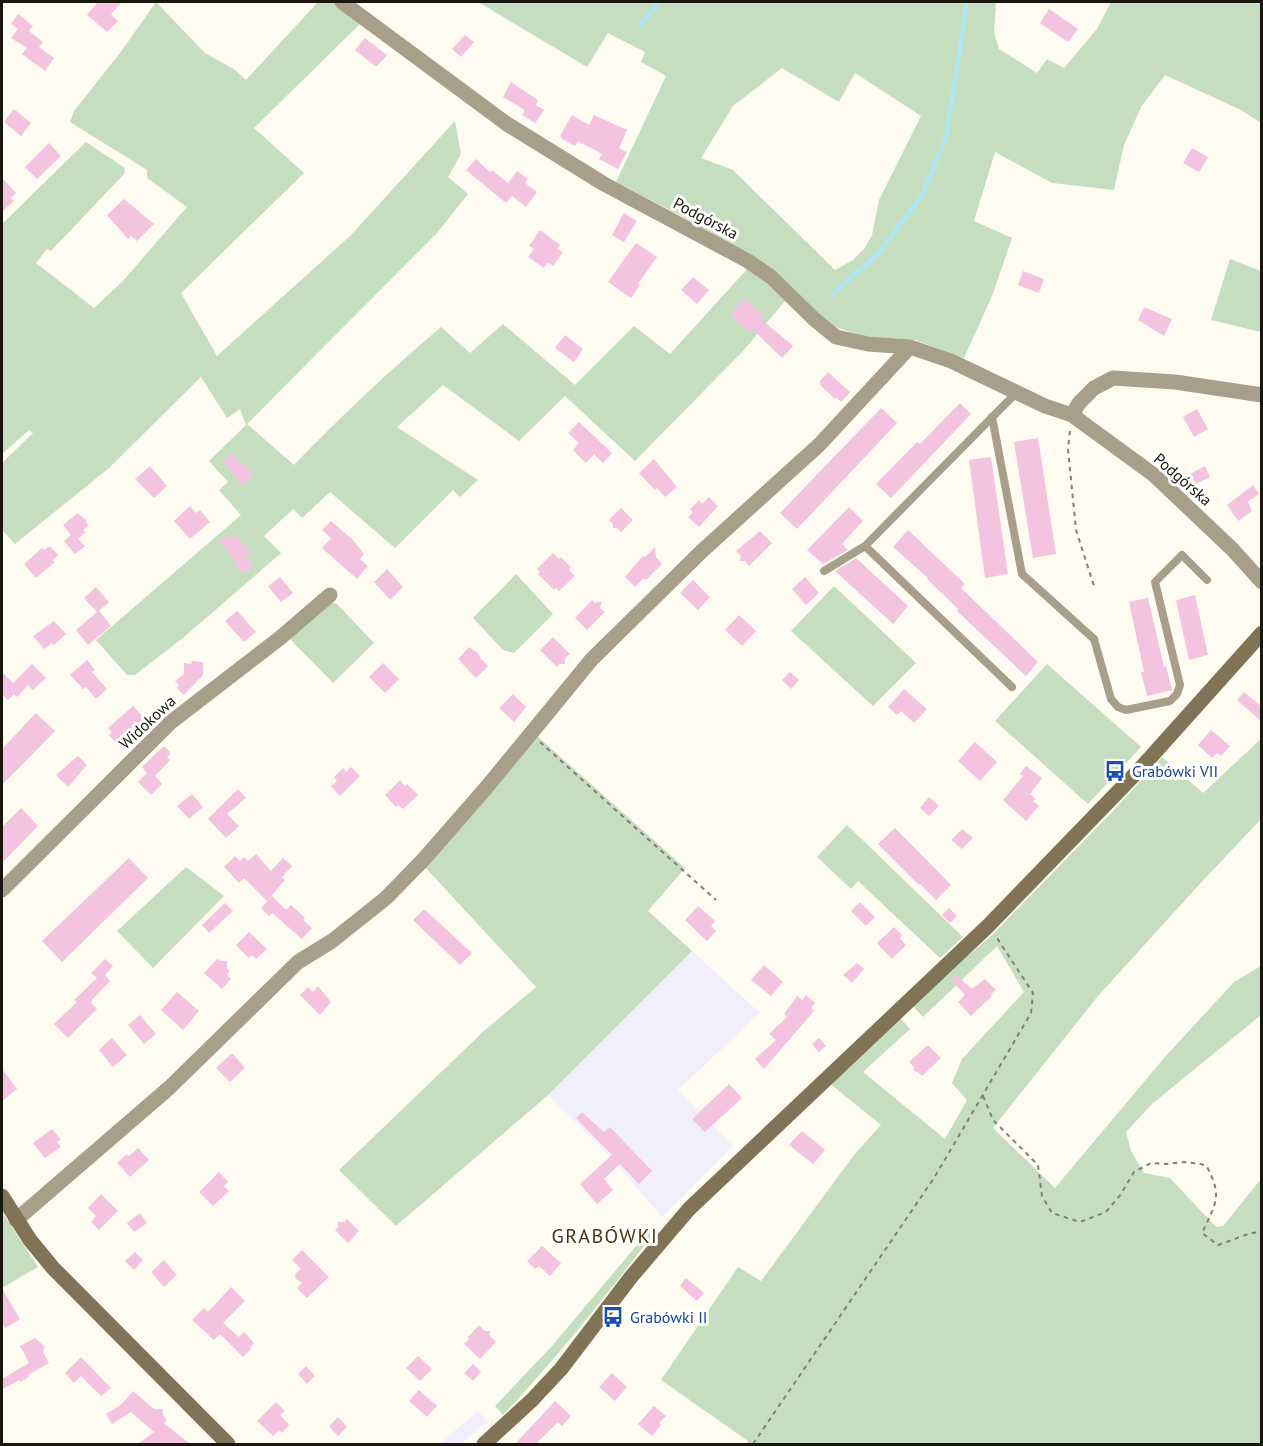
<svg xmlns="http://www.w3.org/2000/svg" width="1263" height="1446" viewBox="0 0 1263 1446" font-family="'PT Sans',sans-serif">
<style>
.commercial{fill:#f1effc}
.green{fill:#c5debf;fill-rule:evenodd}
.lines{fill:none;stroke-linecap:round;stroke-linejoin:round}
.stream{stroke:#abe7fb;stroke-width:4}
.building{fill:#f4c3df}
.path{stroke:#827f75;stroke-width:2;stroke-dasharray:4.5 4.5;stroke-linecap:butt}
.lane{stroke:#a89f8b;stroke-width:8}
.street{stroke:#a89f8b;stroke-width:15}
.secondary{stroke:#807356;stroke-width:15}
.labels{text-anchor:middle;dominant-baseline:central;stroke-width:6;stroke-linejoin:round;paint-order:stroke}
.street-label{font-size:16px;fill:#19170d;stroke:#fff}
.transit-label{font-size:16px;fill:#164399;stroke:#fff;text-anchor:start}
.quarter-label{font-size:20px;letter-spacing:1.5px;fill:#48360e;stroke:#fff}
</style>
<rect width="100%" height="100%" fill="#fefbf0"/>
<path class="commercial" d="M692,951L760,1013L678,1090L733,1146L662,1217L606,1152L548,1095Z
M478,1411L489,1423L479,1428L462,1444H439Z"/>
<path class="green" d="M156,2L205,53L235,70L246,80L318,2H333L363,21L254,128L304,173L181,293L217,356L350,236L455,121L461,154L448,177L468,194L437,233L247,424L294,465C341,416 389,371 441,327L470,353L503,324L575,385L634,326L670,354L749,267L785,301L744,350L635,461L565,396L519,441L443,385L397,427L478,480L460,497L453,490L395,548L330,492L302,518L293,509L264,536L281,553L184,637L135,675H127L96,640L241,515L219,490L228,482L209,461L246,425L240,409L227,418L201,377L109,468L15,544L2,530V463L33,433L29,430L2,454V224L86,142L125,168L124,174L51,251L47,249L36,263L94,308L123,281L187,207L147,178V170L70,122L74,111L120,53Z
M478,2H996L994,32L999,49L1037,73L1047,59L1064,68L1097,29L1111,2H1261V123L1241,110L1165,75L1141,107L1124,145L1114,190L1052,183L995,152L974,221L1012,238L992,296L964,358L915,340L862,336L830,325L756,259L683,217L616,182L666,76L641,62L645,52L608,33L587,67ZM782,68L839,102L855,73L921,116L879,200L872,235L864,249L853,260L835,270L733,170L701,158L733,106Z
M1230,259L1261,271V332L1211,320Z
M516,574L553,614L514,653L503,650L473,618Z
M834,586L916,663L873,706L791,631Z
M329,602L337,604L374,643L333,683L288,637Z
M1047,664L1141,747L1088,804L995,721Z
M536,735L685,868L648,911L692,951L548,1095L396,1226L339,1170L485,1030L536,987L424,866Z
M1261,739V819L1196,888L1098,996L993,1128L1055,1188L1164,1058L1234,982L1261,966V1015L1152,1104L1126,1132L1131,1151L1144,1173L1170,1178L1216,1227L1223,1226L1261,1179V1444H746L748,1441L661,1380L738,1267L761,1281L854,1155L881,1125L829,1083L900,1018L910,1029L863,1072L945,1139L967,1100L952,1083L962,1059L1024,992L997,946L923,1017L911,1004L991,936L1115,809L1162,757L1203,793Z
M847,825L963,937L940,958L858,881L851,889L817,857Z
M186,867L224,896L153,968L117,931Z
M2,1212L38,1267L2,1288Z
M653,1226L656,1229L653,1234C606,1296 557,1358 503,1415L495,1406L551,1347Z"/>
<g class="lines">
<path class="stream" d="M640,25L659,2
M832,294L878,254L923,194L946,137L967,2"/>
</g>
<path class="building" d="M98,2H122L111,14L118,21L107,32L87,15Z
M1049,9L1078,29L1068,42L1040,23Z
M18,14L33,26L29,31L43,42L39,47L54,58L45,71L22,54L27,48L11,38L18,29L11,24Z
M465,35L474,42L461,57L452,49Z
M365,38L387,55L376,67L355,50Z
M511,82L538,100L536,105L544,110L535,123L522,115L525,110L503,97Z
M14,109L31,123L21,136L4,122Z
M572,115L589,125L594,115L627,130L619,148L627,152L618,169L599,159L602,154L578,141L575,146L562,139L560,136Z
M49,143L61,156L37,179L25,167Z
M1192,148L1208,157L1199,172L1183,163Z
M476,159L490,172L492,170L508,183L517,171L528,179L525,183L537,192L526,207L512,196L506,203L466,170Z
M2,178L16,193L11,198L14,201L2,212Z
M124,199L154,224L137,241L131,236L128,239L107,215Z
M624,213L637,221L624,242L612,235Z
M540,230L560,245L557,249L563,252L553,266L548,262L544,268L528,257L534,249L529,246Z
M636,243L657,257L638,284L640,285L631,298L608,282Z
M1023,271L1044,279L1039,293L1018,285Z
M693,277L709,290L697,304L681,290Z
M744,298L764,315L761,319L793,346L782,358L752,329L749,332L730,315Z
M1144,307L1172,319L1164,336L1138,320Z
M565,335L583,349L574,362L555,348Z
M828,372L850,392L841,402L836,397L835,399L821,386L820,381Z
M960,403L971,414L891,498L876,484L917,442L920,444Z
M881,408L897,423L797,529L780,513Z
M1197,409L1208,429L1194,437L1183,417Z
M579,422L612,453L603,463L594,454L586,463L573,450L579,443L568,433Z
M1038,438L1056,554L1033,558L1014,442Z
M232,453L254,475L242,485L223,462Z
M991,457L1008,574L985,578L969,460Z
M654,459L677,487L665,497L657,488L655,490L639,473Z
M150,466L167,486L154,498L135,479Z
M1205,466L1210,477L1196,484L1190,474Z
M1253,485L1259,494L1248,502L1252,511L1238,521L1227,505Z
M709,497L718,506L699,527L688,517L693,512L690,509L699,500L702,504Z
M190,506L196,513L200,510L210,522L190,539L174,521Z
M849,507L863,521L842,544L848,550L823,564L807,550Z
M621,508L633,520L621,532L617,528H613V524L609,520Z
M78,513L86,520L88,526L83,530L86,532L78,539L85,546L75,554L64,541L71,535L63,525Z
M331,521L353,540L364,554L360,559L368,566L357,579L322,548L331,538L322,530Z
M908,530L965,584L961,588L1038,662L1026,676L957,611L958,609L927,579L928,578L893,547Z
M760,531L772,543L749,566L745,561H740L741,556L736,551Z
M235,534L250,552L245,556L253,565L243,574L235,564L237,562L219,542L227,536L229,539Z
M50,546L58,555L53,560L55,562L36,578L24,564L42,548L44,550Z
M655,547L656,557L662,564L646,580L644,578L635,587L625,577L643,556L645,557Z
M553,553L559,559L561,557L571,567L569,570L575,576L559,591L556,588L554,590L538,574L540,572L537,569Z
M856,558L908,606L893,624L835,571Z
M387,569L403,587L390,600L374,582Z
M280,577L293,593L281,602L268,586Z
M805,577L819,593L806,605L792,589Z
M693,580L710,597L698,610L680,593Z
M96,587L109,602L99,611L111,626L88,645L76,630L97,612L84,598Z
M1195,595L1208,655L1189,660L1176,600Z
M1148,598L1164,667L1166,666L1172,690L1147,696L1141,672H1144L1129,602Z
M592,600L595,603L602,601L600,608L605,612L587,630L575,618Z
M237,611L256,632L244,642L225,621Z
M739,615L756,631L742,646L725,630Z
M54,621L66,634L54,645L52,643L44,649L33,636Z
M553,637L570,654L565,658V664H559L557,667L540,650Z
M469,647L479,654L480,658L488,666L476,678L458,659Z
M87,660L95,670L92,672L107,689L96,699L86,687L83,689L70,675Z
M192,661L203,662V675L184,695L177,688L179,685L175,681L184,674V663L191,664Z
M383,663L399,679L385,693L369,677Z
M32,664L46,678L33,690L28,685L17,697L14,694L8,700L2,694V672L13,683Z
M790,672L799,680L791,689L782,680Z
M904,689L927,709L914,723L901,711L897,715L888,707Z
M1244,692L1262,707V722L1237,700Z
M513,694L526,707L514,722L499,708Z
M133,706L145,719L119,746L109,735L112,732L108,728Z
M36,713L55,731L2,785V749Z
M1211,730L1230,746L1221,756L1217,753L1212,758L1198,745Z
M975,742L997,762L980,781L958,761Z
M164,746L171,753L167,757L170,760L155,776L162,784L151,795L138,782L147,773L142,767Z
M78,756L87,765L68,787L56,775Z
M1026,766L1042,778L1030,794L1036,799L1033,801L1039,806L1026,821L1003,800L1023,776L1020,774Z
M351,767L360,776L340,796L331,786L337,781L334,777L343,768L346,772Z
M400,780L405,786L407,784L418,795L403,809L398,805L396,807L385,795Z
M238,789L246,798L227,814L239,826L226,838L208,819Z
M192,794L203,807L189,819L177,806Z
M929,797L939,806L929,816L920,808Z
M21,808L38,826L2,863V827Z
M895,828L951,885L936,900L920,884L919,885L878,844Z
M962,829L973,838L962,849L951,840Z
M256,854L271,871L283,858L292,866L282,877L285,880L267,901L244,878L239,883L224,867L235,856L240,861L244,857L248,861Z
M129,858L148,878L62,962L42,941Z
M272,896L286,910L291,905L305,918L303,920L312,928L302,939L272,913L269,916L261,908Z
M860,902L875,917L866,926L851,911Z
M225,903L233,911L209,933L202,925Z
M698,906L715,921L711,926L716,931L707,941L685,920Z
M949,908L957,916L950,923L942,915Z
M424,909L472,953L460,965L413,920Z
M894,927L902,935L900,938L906,945L892,959L877,943Z
M249,932L267,949L256,959L252,955L249,958L236,945Z
M105,959L113,966L105,975L110,981L92,1000L91,1003L97,1009L68,1038L54,1024L77,1002L74,1000L97,978L91,973Z
M217,959L220,961H227V969L230,971L227,975L231,979L222,989L204,973Z
M857,963L864,969L852,983L843,975Z
M764,965L783,982L771,996L751,980Z
M956,975L972,989L985,979L996,990L991,994L992,996L971,1016L958,1002L965,995L951,980Z
M318,986L331,1002L320,1015L300,995L308,987L313,992Z
M177,992L199,1011L183,1030L161,1010Z
M806,995L815,1003L811,1008L814,1011L764,1069L755,1059L776,1040L769,1034L787,1017L784,1014L797,996L802,1000Z
M140,1015L156,1034L144,1044L128,1025Z
M112,1038L127,1055L113,1067L99,1050Z
M819,1038L826,1046L819,1052L812,1044Z
M928,1045L941,1058L922,1076L918,1072L914,1071V1067L909,1062Z
M232,1053L245,1068L230,1082L216,1068Z
M2,1069L17,1089L2,1101Z
M729,1084L742,1098L705,1132L692,1119Z
M582,1112L604,1132L610,1127L652,1171L639,1184L620,1164L604,1179L613,1190L597,1204L580,1184L612,1155L576,1118Z
M52,1129L61,1140L57,1142L61,1147L45,1158L33,1143Z
M802,1131L825,1150L813,1164L789,1145Z
M138,1148L149,1160L130,1177L117,1163L127,1154L129,1156Z
M219,1172L228,1182L224,1186L229,1191L213,1206L199,1192Z
M101,1194L118,1211L99,1230L91,1222L96,1216L88,1208Z
M140,1213L147,1223L134,1232L127,1223Z
M347,1219L359,1231L348,1243L335,1230L338,1227V1222H344Z
M542,1246L561,1263L550,1276L539,1266L535,1269L527,1261Z
M302,1250L329,1277L307,1298L297,1288L302,1283L295,1278L296,1273L301,1269L292,1260Z
M135,1252L143,1260L134,1270L125,1261Z
M164,1260L177,1275L164,1287L151,1272Z
M686,1278L704,1293L697,1301L680,1286Z
M231,1287L245,1301L223,1323L239,1337L244,1332L254,1343L250,1348L251,1349L243,1357L220,1334L214,1340L192,1320L204,1308L208,1312Z
M2,1288L20,1319L5,1328L2,1322Z
M479,1325L485,1331H490V1336L496,1342L480,1359L464,1344L469,1339L468,1337Z
M35,1338L45,1347L43,1352L49,1363L28,1375L29,1377L20,1382L19,1380L3,1389L2,1379L29,1363L20,1346Z
M418,1356L432,1369L420,1381L406,1368Z
M81,1357L111,1388L101,1396L81,1376L74,1383L65,1373Z
M473,1364L481,1372L473,1381L464,1373Z
M306,1366L315,1376L307,1384L298,1374Z
M612,1373L627,1387L615,1401L599,1387Z
M419,1390L437,1406L427,1417L409,1401Z
M133,1391L154,1409H162L164,1417L167,1420L164,1423L190,1444H138L154,1432L131,1412L112,1424L106,1414L122,1404Z
M555,1401L571,1416L562,1426L558,1422L536,1444H515Z
M276,1402L285,1411L280,1415L289,1425L282,1433L279,1430L273,1436L257,1421Z
M654,1406L666,1416L659,1423L661,1425L652,1436L638,1424Z
M338,1417L347,1427L338,1436L329,1426Z"/>
<g class="lines">
<path class="path" d="M1070,431L1068,449L1076,530L1094,586
M540,742L716,900
M983,1096L993,1120L1038,1165L1042,1196L1052,1213L1080,1222L1106,1212L1121,1194L1134,1172L1151,1163L1167,1164L1185,1162L1206,1165C1223,1196 1216,1203 1202,1233L1218,1245L1251,1233L1262,1232
M753,1444L934,1178L1031,1013L1033,993L997,938"/>
<path class="lane" d="M992,417L1022,574L1094,639L1111,699L1118,707L1126,710L1170,701L1177,694L1180,685L1155,582L1182,555L1207,580
M824,571L865,546
M1012,687L865,546L1017,392"/>
<path class="street" d="M342,2L507,124L604,184L748,261L771,277L814,319L836,337L868,344L910,347L951,361L1045,406L1072,415L1154,475L1232,549L1262,582
M1072,415L1079,403L1094,388L1113,378L1175,382L1262,395
M2,890L171,722L280,638L330,595
M16,1220L169,1088L298,962L332,941L386,898L424,859L486,788L592,659L702,551L819,445L910,347"/>
<path class="secondary" d="M2,1196L30,1240L53,1268L228,1444
M484,1444L532,1400L561,1369L631,1277L689,1209L988,926L1140,769L1262,633"/>
</g>
<defs>
<symbol id="bus-bare" viewBox="-9 -9 18 18"><path d="M-5-6H5V4H4V6H2V4H-2V6H-4V4H-5ZM-3.5-4V0h7V-4ZM-3.5 1.2v1.5H-2V1.2ZM2 1.2v1.5H3.5V1.2Z" fill="#1a4fb4" stroke="#fff" stroke-width="2.5" paint-order="stroke"/></symbol>
</defs>
<g fill-rule="evenodd">
<use href="#bus-bare" x="1100" y="756" width="30" height="30"/>
<use href="#bus-bare" x="598" y="1302" width="30" height="30"/>
</g>
<g class="labels">
<g class="street-label">
<text transform="translate(706 218) rotate(28)">Podgórska</text>
<text transform="translate(1183 479) rotate(41)">Podgórska</text>
<text transform="translate(147 722) rotate(-43)">Widokowa</text>
</g>
<g class="transit-label">
<text x="1132" y="771">Grabówki VII</text>
<text x="630" y="1317">Grabówki II</text>
</g>
<g class="quarter-label">
<text x="605" y="1236">GRABÓWKI</text>
</g>
</g>
<rect width="1263" height="1446" fill="none" stroke="#19170d" stroke-width="6"/>
</svg>
